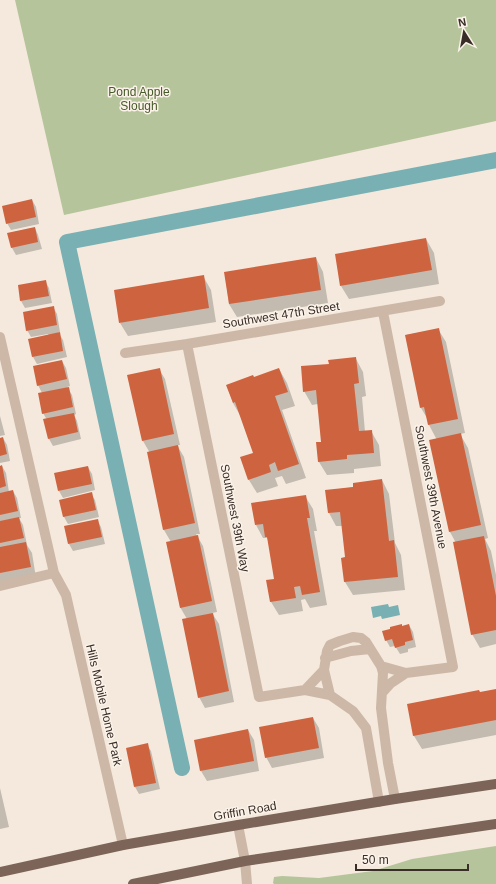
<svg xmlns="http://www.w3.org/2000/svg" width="496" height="884" viewBox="0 0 496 884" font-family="Arial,sans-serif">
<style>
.green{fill:#b6c49b}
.water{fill:#79b0b3}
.shadow{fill:#0003}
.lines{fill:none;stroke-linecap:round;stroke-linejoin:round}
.canal{stroke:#79b0b3;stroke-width:16}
.building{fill:#ce6340}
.minor{stroke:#cdb8a7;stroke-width:10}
.major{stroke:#7c6458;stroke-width:10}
.labels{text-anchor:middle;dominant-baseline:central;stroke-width:3;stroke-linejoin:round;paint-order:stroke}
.park-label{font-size:12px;fill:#47592a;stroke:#fbf3e9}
.street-label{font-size:12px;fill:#392d28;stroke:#fbf3e9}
</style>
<rect width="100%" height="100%" fill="#f4e9dc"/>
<path class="green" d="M15,0H496V121L64,215Z
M496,846V884H274L273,883L274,877L282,876L319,878L373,871L412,859Z"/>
<path class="water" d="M388,604L389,607L398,605L400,615L382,619L381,616L373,618L371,607Z"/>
<path class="shadow" d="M32,200L36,207L39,224L11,230L7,223Z
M35,228L38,235L42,249L16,255L12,248L9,233Z
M426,239L434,253L439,284L349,299L341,286Z
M316,258L323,272L328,303L237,317L229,304L225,273Z
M203,276L211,290L216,322L128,336L120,323Z
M45,281L49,288L52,303L25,308L21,301L19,286Z
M53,307L57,314L60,332H58L63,340L67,357L37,364L33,357L29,340L49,336L48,334L31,337L27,330Z
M438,329L446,342L465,433L460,434L468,448L488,538L485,539L491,551L496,575V644L480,648L472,634L456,543L450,532L437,440L429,425L427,418L421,408L406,335Z
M356,359L363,372L366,396L362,397L365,432L371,431L379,445L381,466L354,469V473L327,475L319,462L317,443L322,442L318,404L312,405L304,391L330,364Z
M62,361L66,368L70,386L67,387L72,395L76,414L74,415L77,421L81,439L53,446L49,439L47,420L43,413L42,393L38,385Z
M159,369L165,379L180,445H177L184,457L200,534H196L203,546L217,612L212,613L219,624L234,702L205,708L199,697L187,619L180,607L171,542L164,530L150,453L143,441L129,376Z
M279,369L287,383L295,406L282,410L306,478L286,484L282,476L275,478L278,486L257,493L249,480L242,458L254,454L241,417L233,403L227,385L254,378Z
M0,416L5,435L0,436Z
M3,438L7,445L10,461L0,463V439Z
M2,466L6,473L9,492L13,491L17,498L21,518H19L23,525L27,545L32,553L36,578L0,584V467Z
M88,467L92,474L95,490L63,498L59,491Z
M382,480L389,494L395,543L401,555L405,590L353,595L345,582L346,558L342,526H336L329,513L326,491L354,487Z
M91,494L95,500L99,517L68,524L64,517L60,501Z
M305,496L313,509L317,531H314L327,605L310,608L305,599L301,600L303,611L279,615L271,602L268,581L276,580L269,542L267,538H263L256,525Z
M97,520L101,527L105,544L73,551L69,544L66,527Z
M409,625L413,632L416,647L408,649V652L400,654L395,646L390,647L386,640L402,627Z
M496,690V735L422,749L414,736L408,705Z
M313,718L319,728L324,758L272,768L266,757Z
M248,730L254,740L259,771L207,781L201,771Z
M147,745L151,751L160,789L139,794L135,787L127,749Z
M0,788L9,827L0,829Z"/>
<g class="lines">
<path class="canal" d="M182,768L67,242L496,160"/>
</g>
<path class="building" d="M32,199L36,217L6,224L2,206Z
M35,227L38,242L11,248L7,233Z
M426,238L432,270L340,286L335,254Z
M316,257L321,290L229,304L224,272Z
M204,275L209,308L119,323L114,290Z
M46,280L49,296L20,301L18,285Z
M54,306L57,325L26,331L23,312Z
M439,328L458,419L428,425L424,407L420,408L405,335Z
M60,332L63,351L32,357L28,339Z
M356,357L359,383L354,384L359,431L372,430L374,453L347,455V459L318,462L316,442H321L316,390L303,392L301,366L329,364L328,360Z
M62,360L67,379L37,386L33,366Z
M160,368L174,434L142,441L127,375Z
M279,368L288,392L275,396L299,464L278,471L275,462L269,465L271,472L248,480L240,457L253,453L235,402L233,403L226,385L253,375L254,377Z
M69,387L73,407L42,414L38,393Z
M74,413L78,432L48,439L43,419Z
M461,433L481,525L449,532L429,440Z
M3,437L7,454L0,456V438Z
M178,445L195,523L163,530L147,452Z
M2,465L6,486L0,488V466Z
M88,466L92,484L58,491L54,473Z
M382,479L389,541L394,540L398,577L344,582L341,558L345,557L340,512L328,513L325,490L353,487V483Z
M13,490L18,511L0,515V493Z
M92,492L96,510L63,517L59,500Z
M306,495L310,518H307L320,592L302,595L300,586L294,587L296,598L270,602L266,580L274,579L267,537H265L263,524L255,525L251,503Z
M19,517L24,538L0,543V521Z
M98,519L102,537L68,544L64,526Z
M198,535L212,601L180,608L166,542Z
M484,536L496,596V630L471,635L453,542Z
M26,542L31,567L0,573V547Z
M213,613L229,691L198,698L182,619Z
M402,624V626L409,624L413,640L405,642V645L395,648L392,639L385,641L382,631L390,629V627Z
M496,689V720L413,736L407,704L479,690L480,692Z
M313,717L319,748L265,758L259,727Z
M248,729L254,761L200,771L194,740Z
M148,743L156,783L134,787L126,748Z"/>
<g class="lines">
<path class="minor" d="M0,337L54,573L0,586
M187,344L259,697L305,690L330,695
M125,353L187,344L440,301
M54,573L66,595L123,845
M325,658L351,651L370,649
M381,666L406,673
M305,690L324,670
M382,693L391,683L406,673L453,667L383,312
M379,802L366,728L353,711L330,695L324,670L327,651L330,645L340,641L353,637L361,638L366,642L381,666L383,673L381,708L388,763L395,799
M238,825L245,861L247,884"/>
<path class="major" d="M0,872L123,845L238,825L395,799L496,784
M133,884L245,861L496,824"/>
</g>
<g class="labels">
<g class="park-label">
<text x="139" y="92">Pond Apple<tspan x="139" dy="14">Slough</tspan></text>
</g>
<g class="street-label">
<text transform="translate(281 315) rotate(-9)">Southwest 47th Street</text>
<text transform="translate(431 487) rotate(79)">Southwest 39th Avenue</text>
<text transform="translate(235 518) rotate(79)">Southwest 39th Way</text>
<text transform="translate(104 705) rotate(77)">Hills Mobile Home Park</text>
<text transform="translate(245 811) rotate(-10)">Griffin Road</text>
</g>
</g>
<g transform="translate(464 32) rotate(349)" stroke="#fbf3e9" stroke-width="3" paint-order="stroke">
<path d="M0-3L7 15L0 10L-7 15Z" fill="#392d28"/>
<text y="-6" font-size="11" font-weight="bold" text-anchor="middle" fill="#392d28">N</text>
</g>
<path d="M356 864v6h112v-6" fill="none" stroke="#392d28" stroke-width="2"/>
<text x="362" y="864" font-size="12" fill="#392d28" stroke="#fbf3e9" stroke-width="3" paint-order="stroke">50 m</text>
</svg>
